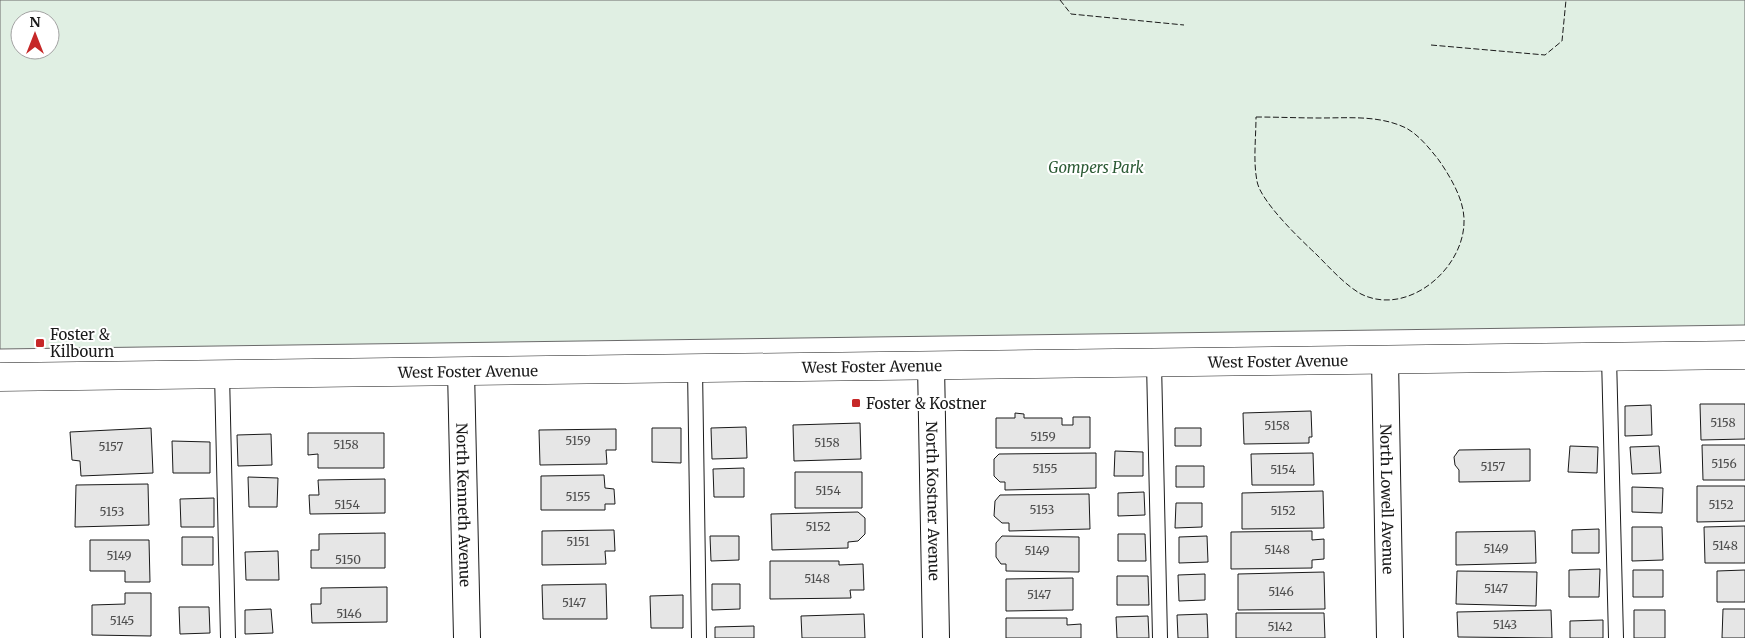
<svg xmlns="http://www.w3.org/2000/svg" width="1745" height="638" viewBox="0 0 1745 638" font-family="Merriweather,serif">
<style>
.green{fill:#e0efe3;stroke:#6a6a6a;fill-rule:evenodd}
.building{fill:#e6e6e6;stroke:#1a1a1a}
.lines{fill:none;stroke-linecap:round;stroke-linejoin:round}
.lane-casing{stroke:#1a1a1a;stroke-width:16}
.street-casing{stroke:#1a1a1a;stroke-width:28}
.secondary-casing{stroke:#1a1a1a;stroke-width:29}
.lane{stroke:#fff;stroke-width:14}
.street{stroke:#fff;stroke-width:26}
.secondary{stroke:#fff;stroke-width:28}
.fence{stroke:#1a1a1a;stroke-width:1;stroke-dasharray:6 2.5;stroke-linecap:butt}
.poi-dot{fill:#c62828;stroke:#fff;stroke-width:2}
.labels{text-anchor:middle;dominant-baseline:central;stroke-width:4;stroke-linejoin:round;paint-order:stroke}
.number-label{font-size:12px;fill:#4d4d4d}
.park-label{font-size:15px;font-style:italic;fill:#2b5a34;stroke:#fff}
.poi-label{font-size:15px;fill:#1a1a1a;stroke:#fff;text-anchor:start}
.street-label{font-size:15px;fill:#1a1a1a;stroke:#fff}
</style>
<rect width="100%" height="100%" fill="#fff"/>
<path class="green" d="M0,0H1745V325L0,349ZM20,20H50V50H20Z"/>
<path class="building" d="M1700,404H1745V439L1701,440Z
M1651,405L1652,435L1625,436V406Z
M1311,411L1312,437H1309V443L1244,444L1243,413Z
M1015,413L1024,414V418H1062V425H1073V417H1090V448H996V418H1015Z
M860,423L861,459L794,461L793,425Z
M746,427L747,458L712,459L711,428Z
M151,428L153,473L81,476L80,461L72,460L70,432Z
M652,428H681V463L652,462Z
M1175,428H1201V446H1175Z
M616,429V450H606L607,464L540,465L539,430Z
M308,433H384V468H318V454L308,455Z
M271,434L272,465L238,466L237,435Z
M172,441L210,442V473H173Z
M1702,445H1745V480H1703Z
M1570,446L1598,447L1597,473L1568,472Z
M1659,446L1661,473L1632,474L1630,447Z
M1530,449V481L1459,482V470L1455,465L1454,457L1459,450Z
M1115,451L1143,452V476H1114Z
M1096,453V488L1005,490V482H1000L994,476V459L999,454Z
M1313,453L1314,485H1252L1251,454Z
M1176,466H1204V487H1176Z
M744,468V497H714L713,469Z
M795,472H862V508H795Z
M604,475L605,488L614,489L615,504H605V510H541V476Z
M248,477L278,478L277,507H249Z
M385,479V513L310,514L309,495H319L318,480Z
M148,484L149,525L75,527L76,485Z
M1697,486H1745V521L1697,522Z
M1632,487L1663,488L1662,513L1632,512Z
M1323,491L1324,528L1242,529V493Z
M1144,492L1145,515L1118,516V493Z
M1089,494L1090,529L1009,531V523H1002L994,516L995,501L1000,495Z
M214,498V527H181L180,499Z
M1176,503H1202V527L1175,528Z
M858,512L865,518V534L858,541L848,542V548L772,550L771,514Z
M1745,526V563H1705L1704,527Z
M1632,527H1662L1663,560L1632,561Z
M1599,529V553H1572V530Z
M614,530L615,551H605L606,564L542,565V531Z
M1312,531V540L1324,539V559L1312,560V568L1231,569V532Z
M1535,531L1536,563L1456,565V532Z
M385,533V568H311V550H319V534Z
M1118,534H1145L1146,561H1118Z
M710,536H739V560L711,561Z
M1002,536L1079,537V572L1006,571V564H1001L996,557V543Z
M1207,536L1208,562L1179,563V537Z
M182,537H213V565H182Z
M90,540H149L150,582H125V571H90Z
M278,551L279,580H246L245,552Z
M770,561H839V565L863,564L864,590H850L851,598L770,599Z
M1600,569L1599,597H1569V570Z
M1633,570H1663V597H1633Z
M1745,570V602H1717V571Z
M1457,571L1537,572L1536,606L1456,604Z
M1324,572L1325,609L1238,610V574Z
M1205,574V600L1179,601L1178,575Z
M1117,576H1148L1149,605H1117Z
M1073,578V610L1006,611V579Z
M606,584L607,619H543L542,585Z
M712,584H740V609L712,610Z
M387,587V622L312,623L311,604H321V588Z
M125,593H151V636L92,635V605L125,604Z
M683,595V628H651L650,596Z
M179,607H209L210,633L180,634Z
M271,609L273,633L245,634V610Z
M1723,609H1745V638H1722Z
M1551,610L1552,638L1458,637L1457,612Z
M1634,610H1665V638H1634Z
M1236,613H1324L1325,638H1236Z
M864,614L865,638H802L801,616Z
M1207,614L1208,638H1178L1177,615Z
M1148,616L1149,638H1117L1116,617Z
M1006,618H1067V625L1081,624V638H1006Z
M1603,620V638H1570V621Z
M754,626V638H715V627Z"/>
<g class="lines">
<defs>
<path id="lane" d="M1609,357L1616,638
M1154,363L1160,638
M695,368L699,638
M222,374L228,638"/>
<g id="street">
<path id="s1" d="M1385,360L1390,638"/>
<path id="s2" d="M931,365L936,638"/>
<path id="s3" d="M461,371L467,638"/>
</g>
<g id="secondary">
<path id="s4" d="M0,377L1745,355"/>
</g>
</defs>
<use href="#lane" class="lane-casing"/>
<use href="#street" class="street-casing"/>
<use href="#secondary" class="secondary-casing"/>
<use href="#lane" class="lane"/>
<use href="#street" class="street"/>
<use href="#secondary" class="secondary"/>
<path class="fence" d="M1060,0L1071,14L1184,25
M1431,45L1545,55L1562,41L1566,0
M1256,117C1277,117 1299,118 1320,118C1349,118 1379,115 1406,128C1419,135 1429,148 1438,159C1448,173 1460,193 1463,210C1473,261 1411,319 1361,294C1345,285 1329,267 1316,254C1301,240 1260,201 1257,181C1253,161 1256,138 1256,117Z"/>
</g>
<g class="poi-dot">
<rect x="35" y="338" width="10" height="10" rx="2.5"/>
<rect x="851" y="398" width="10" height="10" rx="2.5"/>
</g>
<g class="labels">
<g class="number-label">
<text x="1723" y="422">5158</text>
<text x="1277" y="425">5158</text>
<text x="1043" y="436">5159</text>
<text x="578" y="440">5159</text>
<text x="827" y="442">5158</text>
<text x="346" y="444">5158</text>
<text x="111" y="446">5157</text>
<text x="1724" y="463">5156</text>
<text x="1493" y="466">5157</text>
<text x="1045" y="468">5155</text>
<text x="1283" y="469">5154</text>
<text x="828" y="490">5154</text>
<text x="578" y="496">5155</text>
<text x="347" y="504">5154</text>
<text x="1721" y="504">5152</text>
<text x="1042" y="509">5153</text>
<text x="1283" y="510">5152</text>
<text x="112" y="511">5153</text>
<text x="818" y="526">5152</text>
<text x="578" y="541">5151</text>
<text x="1725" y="545">5148</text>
<text x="1496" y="548">5149</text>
<text x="1277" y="549">5148</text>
<text x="1037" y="550">5149</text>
<text x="119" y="555">5149</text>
<text x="348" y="559">5150</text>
<text x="817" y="578">5148</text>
<text x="1496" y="588">5147</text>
<text x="1281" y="591">5146</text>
<text x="1039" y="594">5147</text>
<text x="574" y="602">5147</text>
<text x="349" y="613">5146</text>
<text x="122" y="620">5145</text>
<text x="1505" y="624">5143</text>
<text x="1280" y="626">5142</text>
</g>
<g class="park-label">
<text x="1096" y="167">Gompers Park</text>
</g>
<g class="poi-label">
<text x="50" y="334">Foster &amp;<tspan x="50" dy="17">Kilbourn</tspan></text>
<text x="866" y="403">Foster &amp; Kostner</text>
</g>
<g class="street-label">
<text stroke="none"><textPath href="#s4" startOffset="1278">West Foster Avenue</textPath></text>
<text stroke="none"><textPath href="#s4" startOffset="872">West Foster Avenue</textPath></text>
<text stroke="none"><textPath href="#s4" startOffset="468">West Foster Avenue</textPath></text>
<text stroke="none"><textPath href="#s1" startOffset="139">North Lowell Avenue</textPath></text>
<text stroke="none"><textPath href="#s2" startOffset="136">North Kostner Avenue</textPath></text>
<text stroke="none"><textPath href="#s3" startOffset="134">North Kenneth Avenue</textPath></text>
</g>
</g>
<g transform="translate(35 35)"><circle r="24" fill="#ffffff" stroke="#a3a3a3"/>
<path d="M0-4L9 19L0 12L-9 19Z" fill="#c62828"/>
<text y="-8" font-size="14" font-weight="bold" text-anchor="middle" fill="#1a1a1a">N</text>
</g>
</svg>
